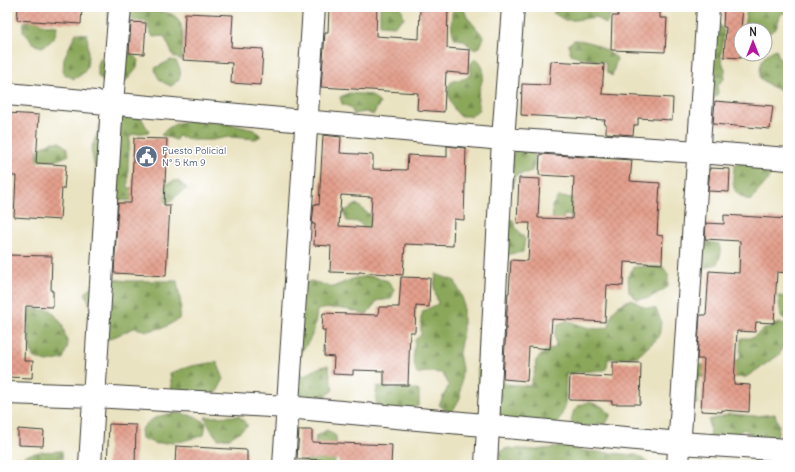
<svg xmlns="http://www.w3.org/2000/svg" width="795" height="472" viewBox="0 0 795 472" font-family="Delius,sans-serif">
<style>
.forest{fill:url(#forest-firs);stroke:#53623b}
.building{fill:url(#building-cross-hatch);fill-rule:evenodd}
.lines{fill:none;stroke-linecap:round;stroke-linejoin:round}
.minor-casing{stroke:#3b3a35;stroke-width:24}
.minor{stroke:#fff;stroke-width:22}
.labels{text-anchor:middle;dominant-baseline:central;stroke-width:3;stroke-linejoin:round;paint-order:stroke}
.service-label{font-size:10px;fill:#4e5e75;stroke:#fff;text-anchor:start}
</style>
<defs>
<pattern id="forest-firs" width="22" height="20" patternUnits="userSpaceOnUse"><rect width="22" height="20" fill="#8aa75a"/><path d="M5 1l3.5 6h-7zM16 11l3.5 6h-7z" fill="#70874a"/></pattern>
<pattern id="building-cross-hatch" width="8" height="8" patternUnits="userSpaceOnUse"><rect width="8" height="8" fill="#e39f8c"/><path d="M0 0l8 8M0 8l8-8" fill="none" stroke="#c28878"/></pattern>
</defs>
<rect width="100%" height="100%" fill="#fff"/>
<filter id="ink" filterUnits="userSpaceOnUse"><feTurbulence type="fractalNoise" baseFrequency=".025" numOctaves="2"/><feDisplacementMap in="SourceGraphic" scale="8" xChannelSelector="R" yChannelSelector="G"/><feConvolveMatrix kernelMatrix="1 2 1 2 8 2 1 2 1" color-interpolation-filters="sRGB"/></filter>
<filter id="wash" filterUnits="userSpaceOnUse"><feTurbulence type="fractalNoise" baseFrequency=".012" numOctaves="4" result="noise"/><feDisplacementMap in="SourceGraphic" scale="16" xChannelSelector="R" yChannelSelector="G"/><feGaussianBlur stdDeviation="0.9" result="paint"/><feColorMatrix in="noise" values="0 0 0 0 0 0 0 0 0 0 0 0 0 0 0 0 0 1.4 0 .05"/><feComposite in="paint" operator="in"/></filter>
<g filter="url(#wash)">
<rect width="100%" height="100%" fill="#eae3c1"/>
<path class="forest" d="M108,7H142L145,11C152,11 167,11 173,15C187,22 182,47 181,60L174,57L164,36L153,37L148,28V24L144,20L136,21L126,18L115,25L108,22Z
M380,7H401L404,18L394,26L380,25Z
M453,7H463L467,17L484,37L480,47L473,49L463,40L455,39C450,27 451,19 453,7Z
M557,7H614V9C609,14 610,19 606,24L596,17L575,20H565L553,13Z
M749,7H788V11L781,14L776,29L765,36V30H743L746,14Z
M37,19L41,24L57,26C56,37 52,42 42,47L35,45L23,31L24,22Z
M718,23L724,31L721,58L725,70L724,79L717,85L718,93L712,101L707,26Z
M76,33L87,34C88,40 89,63 86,69C84,74 79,76 74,79L63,73L64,58Z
M574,40C592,40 603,48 617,58L612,76L607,73L605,62L582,58L571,54L568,45Z
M776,49L782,65L788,66V92L772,87L760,78C760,63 761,56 776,49Z
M104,54H131L138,59L137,68L129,78L118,86L106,85L98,76V63Z
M476,58C490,70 480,82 478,97C477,101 479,106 479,110L472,116H460C453,110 446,95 449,85C450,83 452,82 454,80L464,79L471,75V63Z
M171,60L176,61C183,72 182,79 171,86C161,82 157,79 155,68Z
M349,93L372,95L380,103L373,115L366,112L354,114L350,107L342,104L340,97Z
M127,115L142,119L149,132L130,135L128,164V188L158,187L177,180L187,188L169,202L113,200L96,205V174L91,149L100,125L106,118Z
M191,120L225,123L255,130L261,136L256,139L229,137L212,140H195L178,136L176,140L161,135C169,125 179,122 191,120Z
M51,142H60L66,147L69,155L57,160L37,161V150Z
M516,149H528L535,153L534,165L531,172L515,175L513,188L507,196L509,161Z
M762,162L772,170L767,181L750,201C747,199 742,198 739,195C730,188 733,173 735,164Z
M558,197L575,198L580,217L565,215L560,223L553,221L552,206Z
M357,204L367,213L385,218L366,231L359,222L347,221L343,212Z
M497,218L513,220L516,228L525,239L523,252L510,254L503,259L494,261L486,251Z
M693,238L719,244L721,254L717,264L693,272Z
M647,266L663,267L668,274V287L649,298L637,299L629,292L628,276L634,267Z
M436,274L455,281L463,300V331L459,353L462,369L460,398L451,414L439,405L449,385L442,373L425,372L417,374L413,359L415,340L421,335V318L423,311L438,304L434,288Z
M371,276L388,281L395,290L391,299L377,301L366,315C350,309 334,306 317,310C315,329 313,339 299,354L298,367L302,377L318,368L328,365L333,390L320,401H299L282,334V316L284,304L301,284L311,281L333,287L355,278Z
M102,278L128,281H177L181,305L179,319L165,327L148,331L134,328L107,340L92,310L85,293Z
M778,296L788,297V320L781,317Z
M631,299L644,307L656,309L661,321L659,337L638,356L625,358L608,359L607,367L605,370L578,372L566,375L565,407L556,427L543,430L481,412C477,385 477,357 480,331L494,328L498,375L505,384L530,386L535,370L536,360L544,352L556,347L555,334L558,324L567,321C581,325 595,332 609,327C613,307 614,308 631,299Z
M30,309L51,310L62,324L68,345L63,359L47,362L33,357C28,340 27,326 30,309Z
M779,323L788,324L787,335L779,355L746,377H699L697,386L698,404L680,406L689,366L727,363L740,359L741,338H752L763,330Z
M217,362L224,379L217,392L195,400L172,391L170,373L191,366Z
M377,386L393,389L411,388L419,391V405L406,413L376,407V394Z
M589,402L601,406L611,414L606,424L577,427L571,422C573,408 576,406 589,402Z
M178,413L195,416L206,423L204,435L183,441L156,444L142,438L141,430C152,416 161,415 178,413Z
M730,414L755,416L775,414L779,426L777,438C761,442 757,439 744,429L731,439L710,438L709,420Z
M239,416L248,426L230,438L218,439L211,430L205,417Z
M327,430L336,436L337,451L334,465H280L293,461L303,462L313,458L316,436Z
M567,446L584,451L637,455L651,465H487L486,456L508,448L536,450Z
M62,451L63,465H21L25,455L41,452Z"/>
<g id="blocks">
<path class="building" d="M18,7H82L81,24L17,20Z
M329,7H377L376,36L419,39L420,7H448L447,48L470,50L469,74L446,72L444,112L417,110L418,93L321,87L325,33H328Z
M618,7H660V18H667L665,52L611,50L612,16H618Z
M724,7H743L741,29V58L724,57L726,27H723Z
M185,13L233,15L231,47L263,49L261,85L231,83L232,63L183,60Z
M131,22L146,23L144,54L129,53Z
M551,61L604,64L602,94L673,98L672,120L638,118V125H634L633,135L606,133V124H604L605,120L521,115L522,84L549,85Z
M715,101L773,106L770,129L713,124Z
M7,113L39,115L36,163L66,165L64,189L62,188L60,220L14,217L16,176H9L11,142H7Z
M323,135L341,137L340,153L373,155V169L407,170L408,155L447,157V146L466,148L464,220L454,219L453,246L405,244L403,275L359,272V273L330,272L331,246L314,245L315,224H312L314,204L319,205ZM341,195L372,197L370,228L339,226Z
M134,138L167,139L164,205H170L166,276L114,273L118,203H131Z
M540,154L632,160L630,181L660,183L657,235L663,236L662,264L624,262L623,286L607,285L605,322L552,319L550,349L529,347L527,381L503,379L508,293H509L511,260L528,261L530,223H517L519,178L540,179L538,218L572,219L574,177L539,175Z
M710,168L730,169L729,192L708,191Z
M724,215L788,219V273L777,272L774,323L756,322L755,332L737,331L734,384L750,385L749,412L722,410V412L701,411L704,359H697L700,315H706L709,271L739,273L740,241L705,239L706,223L724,224Z
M7,255L52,256L51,291H53V307L26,306L24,361H33L32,378L7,377Z
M401,277L430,278L429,307L416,306L415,332H410L408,385H384V371L353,370V375L333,374L334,357L324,356L325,330H322L323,313L378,315L379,307H399Z
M613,362L641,363L640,404H612V401L569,400L570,375L613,377Z
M109,424L136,425L135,465H107Z
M18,429L44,431L43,446L18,445Z
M299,430H312V442L392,445L391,465L339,464V460L297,459Z
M176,446L247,450V465H175Z"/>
</g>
</g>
<g filter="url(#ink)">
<use href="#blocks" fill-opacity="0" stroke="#3b3a35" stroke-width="1"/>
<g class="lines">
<defs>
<path id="minor" d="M7,94L503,139L698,152L788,159
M7,393L94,396L287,407L680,443L788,450
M90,465L112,103L120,7
M284,465L314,7
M486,465L503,139L513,7
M678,465L708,7"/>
</defs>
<use href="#minor" class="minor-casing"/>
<use href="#minor" class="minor"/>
</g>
</g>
<defs>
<symbol id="civic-disc" viewBox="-11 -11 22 22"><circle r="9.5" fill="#5c6f8a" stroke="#fff"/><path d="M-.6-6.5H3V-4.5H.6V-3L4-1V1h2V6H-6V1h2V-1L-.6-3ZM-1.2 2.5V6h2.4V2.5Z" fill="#fff"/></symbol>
</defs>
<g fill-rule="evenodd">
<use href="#civic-disc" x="134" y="144" width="25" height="25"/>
</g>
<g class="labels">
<g class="service-label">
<text x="162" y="150">Puesto Policial<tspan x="162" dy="12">N° 5 Km 9</tspan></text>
</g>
</g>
<rect width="795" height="472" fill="none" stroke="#fff" stroke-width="24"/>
<g transform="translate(753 42)"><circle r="19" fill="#ffffff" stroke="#a4a4a4"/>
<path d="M0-3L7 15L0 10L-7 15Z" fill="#b5179e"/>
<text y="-6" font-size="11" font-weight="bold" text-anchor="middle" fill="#1c1c1c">N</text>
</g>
</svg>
